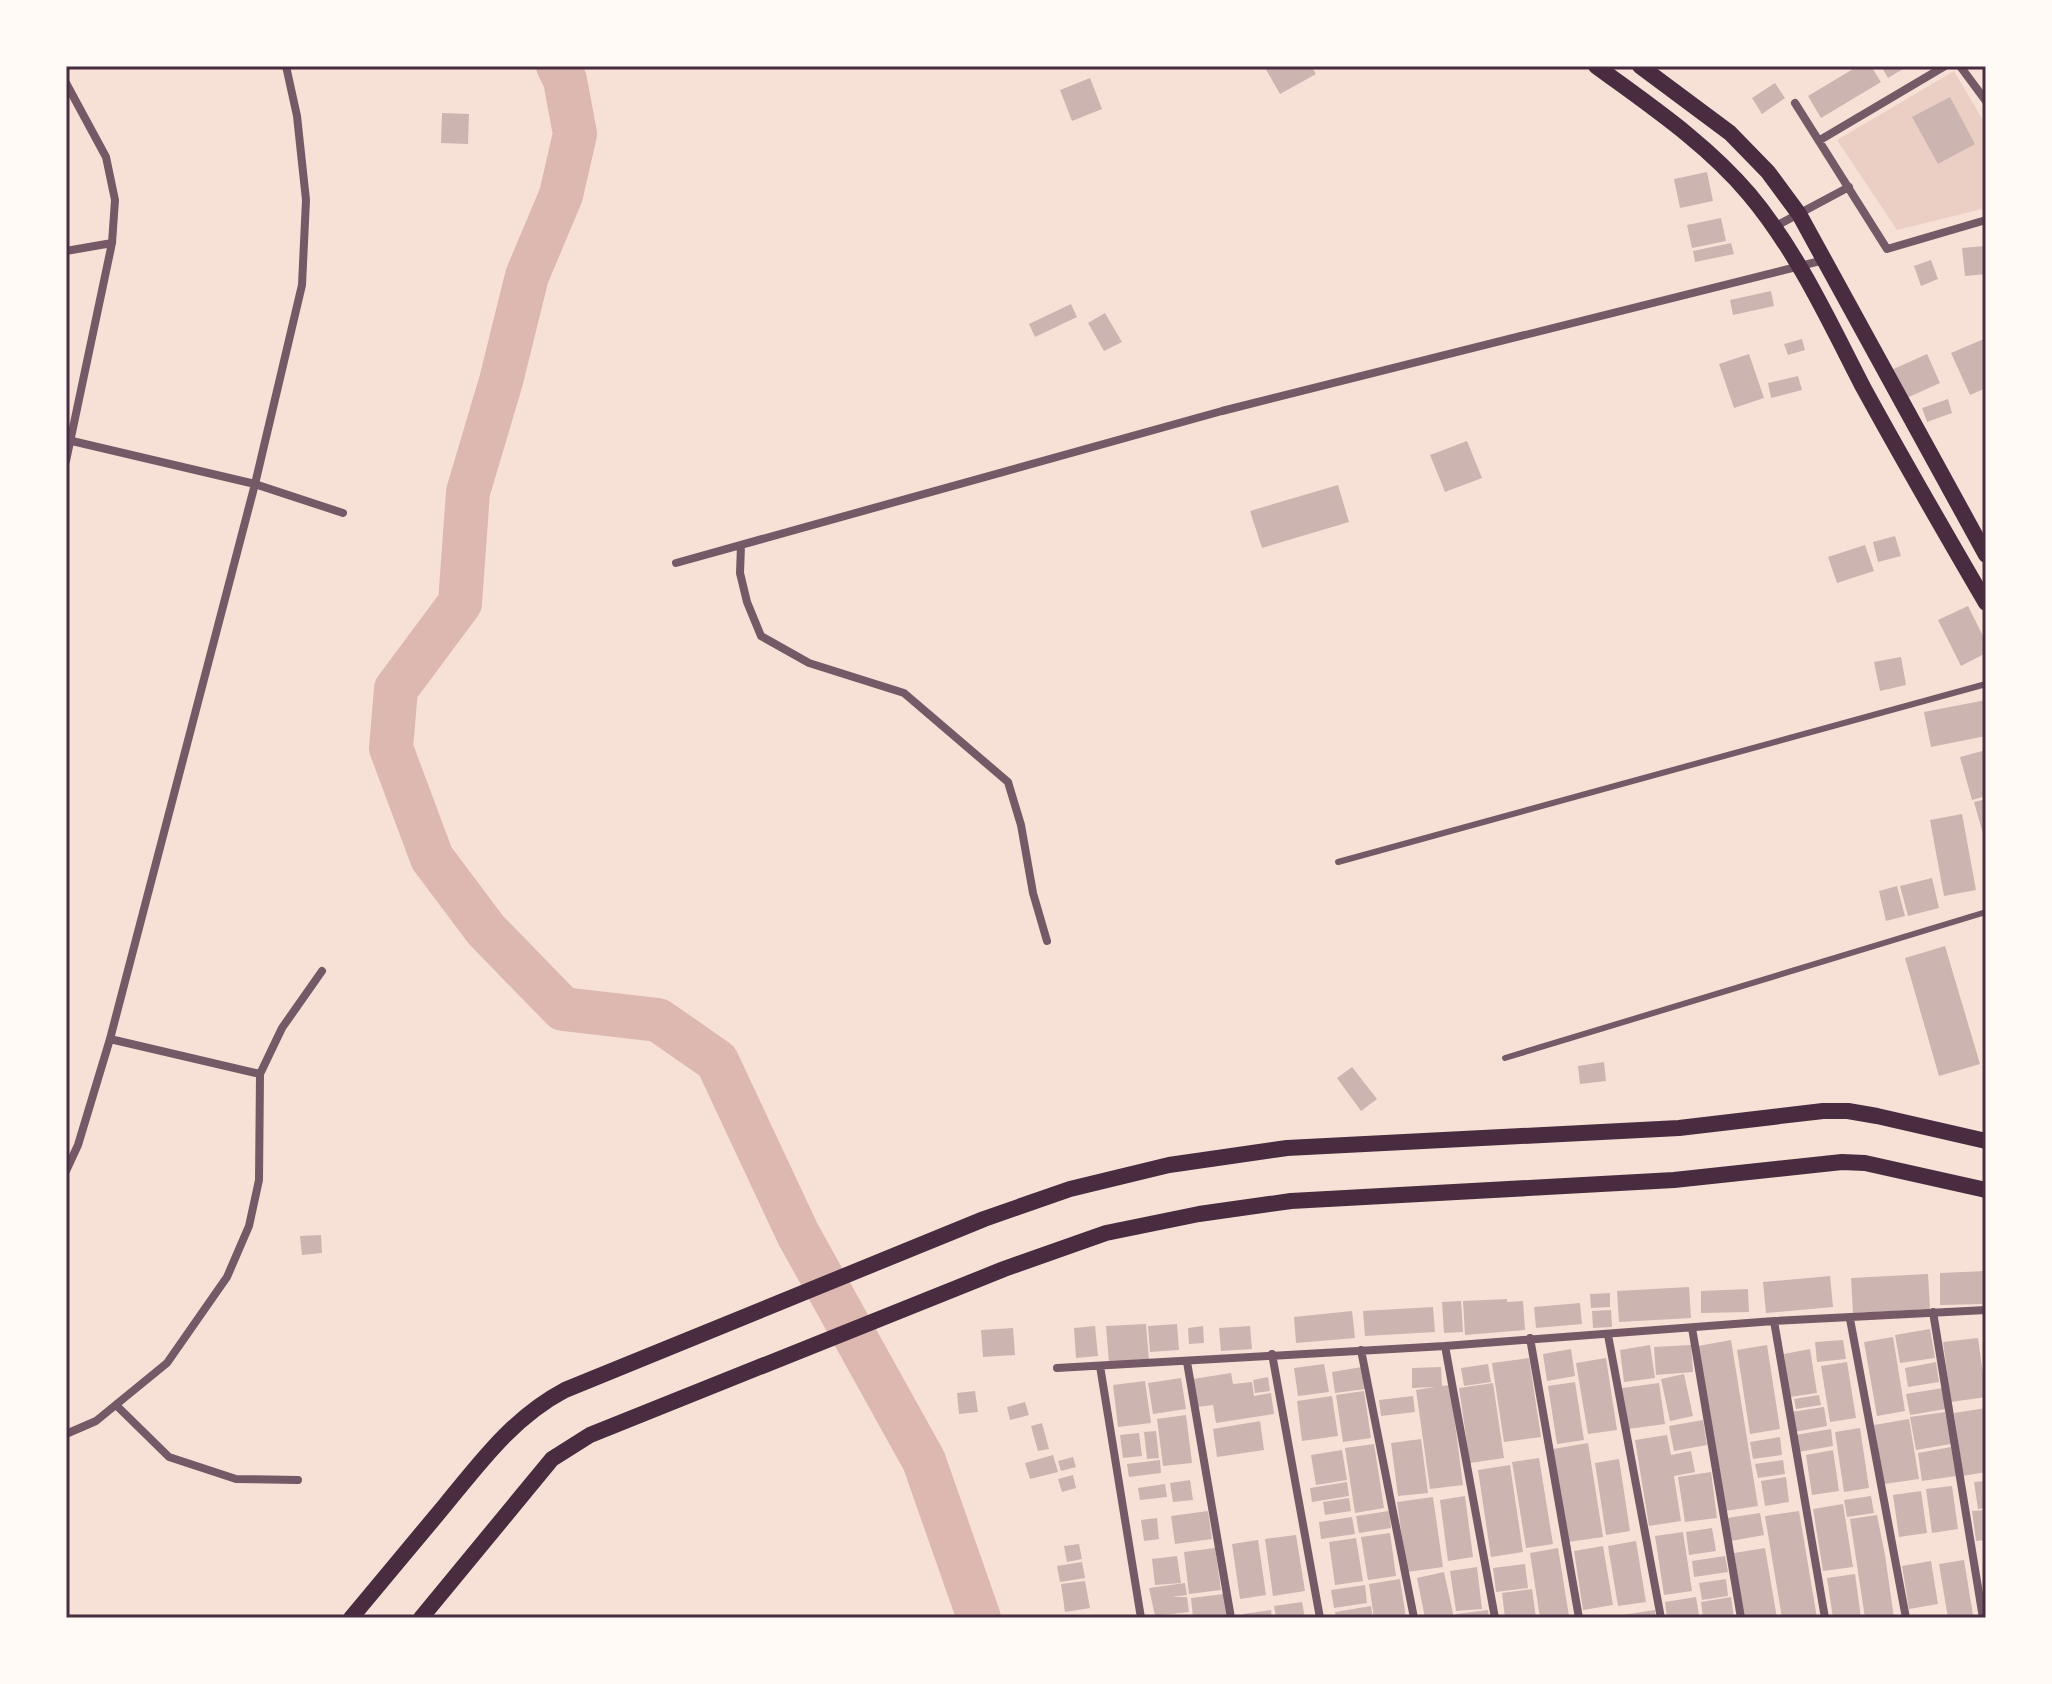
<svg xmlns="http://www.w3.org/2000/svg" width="2052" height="1684" viewBox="0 0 2052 1684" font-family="'Sofia Sans Condensed',sans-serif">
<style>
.green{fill:#ebcfc5}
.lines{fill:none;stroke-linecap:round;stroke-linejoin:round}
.river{stroke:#dcb8b0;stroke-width:44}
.building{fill:#ccb4b1}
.service{stroke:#755966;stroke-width:6}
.minor{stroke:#755966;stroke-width:8}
.secondary{stroke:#4a2c40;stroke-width:16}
.neatline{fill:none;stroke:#4a2c40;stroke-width:3}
</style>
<rect width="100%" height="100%" fill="#f7e1d7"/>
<path class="green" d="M1954,71L1986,125V208L1897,230L1837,140Z"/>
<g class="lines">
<path class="river" d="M558,66L565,80L575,134L561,195L527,276L501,381L468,492L460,603L396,689L391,748L432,858L486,930L563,1009L658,1020L717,1061L798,1234L924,1461L979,1618"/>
</g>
<path class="building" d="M1264,66H1311L1316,74L1280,94Z
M1858,66H1871L1881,82L1821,118L1808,96Z
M1881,66H1908L1888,78Z
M1090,78L1102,109L1072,121L1060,90Z
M1775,83L1785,98L1762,114L1752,98Z
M1950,97L1975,144L1938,164L1912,117Z
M442,113L469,114L468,144L441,143Z
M1707,172L1713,201L1680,208L1674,179Z
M1721,218L1726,241L1692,248L1687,225Z
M1731,243L1734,254L1695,262L1693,251Z
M1984,246L1986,274L1965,276L1962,248Z
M1931,260L1938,279L1921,286L1914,266Z
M1771,291L1774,306L1733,315L1730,300Z
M1071,304L1077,317L1035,337L1029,324Z
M1105,313L1122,342L1104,351L1088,323Z
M1986,338V388L1970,395L1951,353Z
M1802,339L1805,350L1788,355L1784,344Z
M1749,354L1764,398L1734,408L1719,364Z
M1927,354L1940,383L1900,401L1887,372Z
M1798,376L1802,390L1771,398L1768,383Z
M1948,399L1952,413L1927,422L1922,408Z
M1467,441L1482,478L1445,492L1430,455Z
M1338,485L1349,522L1262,548L1250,511Z
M1895,536L1901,556L1878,562L1873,542Z
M1865,545L1874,571L1837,583L1828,557Z
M1968,606L1986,642V653L1961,666L1938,620Z
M1901,657L1906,685L1880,691L1874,662Z
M1986,700V736L1931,747L1924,712Z
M1986,750V796L1972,800L1960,757Z
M1986,799V841H1985L1974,802Z
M1962,814L1976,890L1944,896L1930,820Z
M1932,878L1939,908L1908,916L1900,886Z
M1897,886L1905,916L1886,921L1879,891Z
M1945,946L1980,1064L1939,1076L1905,958Z
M1604,1062L1606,1081L1580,1084L1578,1066Z
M1352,1067L1377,1099L1361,1111L1337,1078Z
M321,1235L322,1253L302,1255L300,1236Z
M1986,1271V1304L1940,1305V1273Z
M1928,1274L1930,1309L1853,1313L1851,1278Z
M1830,1276L1833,1307L1766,1313L1763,1282Z
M1689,1287L1691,1318L1619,1322L1617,1291Z
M1748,1289L1749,1312L1701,1313V1291Z
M1610,1293V1307L1591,1308L1590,1294Z
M1507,1299V1302L1523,1301L1525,1330L1465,1335L1463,1301Z
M1461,1301L1463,1332L1444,1333L1442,1302Z
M1580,1303L1582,1324L1536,1328L1534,1307Z
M1433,1307L1435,1332L1365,1336L1363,1311Z
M1611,1310L1612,1327L1593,1328L1592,1311Z
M1352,1311L1355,1338L1296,1343L1294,1317Z
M1146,1324L1149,1361L1109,1363L1106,1326Z
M1177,1324L1179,1350L1150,1352L1148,1326Z
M1095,1326L1098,1356L1076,1358L1074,1328Z
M1203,1326L1204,1343L1189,1344L1188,1328Z
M1250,1326L1252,1349L1221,1351L1219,1328Z
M1013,1328L1015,1355L983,1357L981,1330Z
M1930,1329L1935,1358L1900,1363L1895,1335Z
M1893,1337L1905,1411L1877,1416L1864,1342Z
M1978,1338L1986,1397L1951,1402L1943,1342Z
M1731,1340L1758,1506L1725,1511L1698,1346Z
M1843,1340L1846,1359L1817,1362L1815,1342Z
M1650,1345L1655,1378L1624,1382L1620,1350Z
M1691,1345L1693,1372L1656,1375L1654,1347Z
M1767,1345L1780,1429L1750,1434L1737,1350Z
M1571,1349L1575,1376L1547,1381L1543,1354Z
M1810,1349L1817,1393L1790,1397L1784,1354Z
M1529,1358L1541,1437L1504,1442L1492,1363Z
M1606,1358L1617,1430L1588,1434L1576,1363Z
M1847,1362L1856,1418L1830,1422L1821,1366Z
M1936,1362L1939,1382L1908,1387L1905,1368Z
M1324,1364L1329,1392L1298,1396L1294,1368Z
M1488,1364L1491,1382L1464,1386L1461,1368Z
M1362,1367L1365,1389L1335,1393L1332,1372Z
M1441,1367L1442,1386L1450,1385L1463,1485L1430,1489L1416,1390L1435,1387L1412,1388V1368Z
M1231,1373L1233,1384L1252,1382L1254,1396L1271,1393L1274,1414L1216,1423L1213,1405L1197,1407L1193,1379Z
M1684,1374L1693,1416L1670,1421L1661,1379Z
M1268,1377L1270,1391L1255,1393L1253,1380Z
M1181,1378L1186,1409L1153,1414L1148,1383Z
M1145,1381L1151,1423L1118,1427L1113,1385Z
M1575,1382L1584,1440L1557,1444L1548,1386Z
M1493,1383L1504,1458L1470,1463L1459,1388Z
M1659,1383L1665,1424L1628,1429L1622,1388Z
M1943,1388L1946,1409L1910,1415L1906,1394Z
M975,1391L978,1412L959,1414L957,1393Z
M1364,1391L1371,1438L1343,1442L1336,1395Z
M1819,1395L1821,1405L1796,1409L1794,1399Z
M1332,1396L1338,1436L1302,1441L1297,1401Z
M1413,1396L1415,1412L1381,1416L1379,1400Z
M1025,1402L1029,1415L1010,1420L1007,1407Z
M1824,1407L1827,1426L1794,1432L1791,1412Z
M1986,1408V1472L1963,1476L1954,1413Z
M1945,1412L1951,1444L1916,1450L1910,1417Z
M1186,1415L1192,1463L1163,1466L1157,1419Z
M1909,1419L1919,1479L1884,1484L1874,1425Z
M1703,1420L1707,1445L1674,1451L1669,1426Z
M1260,1421L1264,1450L1217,1457L1213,1429Z
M1042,1423L1049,1449L1038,1451L1031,1426Z
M1860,1428L1869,1488L1844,1492L1835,1432Z
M1831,1429L1833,1446L1798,1452L1795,1435Z
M1156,1431L1159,1458L1147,1459L1144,1432Z
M1139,1433L1142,1456L1123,1458L1120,1435Z
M1667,1435L1671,1455L1691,1451L1695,1472L1674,1476L1681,1521L1649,1526L1635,1440Z
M1780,1437L1782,1455L1753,1459L1750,1442Z
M1421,1439L1428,1493L1398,1496L1391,1443Z
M1588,1443L1603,1537L1568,1542L1553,1449Z
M1374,1444L1384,1508L1355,1513L1345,1448Z
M1951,1447L1956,1476L1922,1481L1918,1453Z
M1342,1450L1347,1480L1316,1485L1311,1455Z
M1833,1450L1839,1491L1812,1495L1806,1455Z
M1053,1455L1058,1472L1030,1479L1025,1463Z
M1073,1457L1076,1467L1061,1471L1058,1461Z
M1539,1458L1553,1544L1526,1548L1512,1462Z
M1619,1459L1630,1531L1606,1535L1595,1463Z
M1160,1460L1161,1473L1129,1477L1127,1464Z
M1783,1460L1785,1474L1758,1478L1755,1464Z
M1510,1465L1523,1552L1491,1557L1478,1470Z
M1711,1472L1717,1518L1685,1522L1678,1477Z
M1073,1475L1076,1488L1062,1492L1058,1479Z
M1786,1477L1789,1502L1765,1506L1761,1481Z
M1190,1480L1193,1500L1173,1502L1170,1483Z
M1986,1481V1508L1978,1509L1974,1482Z
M1347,1482L1349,1496L1312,1502L1310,1488Z
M1165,1484L1167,1497L1140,1500L1138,1488Z
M1952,1486L1958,1529L1932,1533L1926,1489Z
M1921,1491L1927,1533L1899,1537L1893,1495Z
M1465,1496L1473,1557L1448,1561L1440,1500Z
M1871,1496L1874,1513L1847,1517L1844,1500Z
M1433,1497L1443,1567L1407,1572L1397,1502Z
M1349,1498L1351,1511L1325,1515L1323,1502Z
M1843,1504L1853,1567L1823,1571L1813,1509Z
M1986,1510V1540L1976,1541L1972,1511Z
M1208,1511L1212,1539L1175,1544L1171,1516Z
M1389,1511L1391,1528L1359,1533L1356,1516Z
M1799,1511L1816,1612L1817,1618H1782L1765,1516Z
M1760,1513L1764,1535L1731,1541L1727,1518Z
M1877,1515L1885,1555L1894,1618H1865L1850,1519Z
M1352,1517L1355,1534L1321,1539L1319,1522Z
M1157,1518L1159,1539L1144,1541L1141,1520Z
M1712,1528L1716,1551L1689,1555L1686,1532Z
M1683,1532L1692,1591L1664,1595L1655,1536Z
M1390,1533L1396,1576L1368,1580L1361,1537Z
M1296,1535L1305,1591L1273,1596L1265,1539Z
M1356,1538L1363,1581L1335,1585L1329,1542Z
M1258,1540L1266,1595L1240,1599L1232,1544Z
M1636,1541L1646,1602L1618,1606L1608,1546Z
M1079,1544L1082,1559L1067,1562L1064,1546Z
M1603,1546L1613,1605L1583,1610L1574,1551Z
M1215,1548L1221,1590L1189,1594L1184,1552Z
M1558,1548L1569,1616L1540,1618L1530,1553Z
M1765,1548L1777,1618H1744L1734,1553Z
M1177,1556L1181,1583L1155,1585L1152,1559Z
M1725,1556L1728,1572L1694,1577L1692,1561Z
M1964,1560L1973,1615L1948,1618L1939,1564Z
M1931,1561L1938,1604L1909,1609L1902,1566Z
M1082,1562L1085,1578L1060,1582L1057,1566Z
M1525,1564L1528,1588L1496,1592L1493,1568Z
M1477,1567L1482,1609L1456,1611L1450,1571Z
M1444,1572L1454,1618H1425L1417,1578Z
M1855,1574L1861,1618H1833L1827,1578Z
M1400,1579L1406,1618H1374L1369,1584Z
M1726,1579L1728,1596L1702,1600L1699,1583Z
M1085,1581L1090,1608L1065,1612L1061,1584Z
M1185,1583L1187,1595L1172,1597H1187L1189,1612L1155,1616L1149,1588Z
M1365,1585L1367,1603L1334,1608L1331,1590Z
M1532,1589L1536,1618H1505L1502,1593Z
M1224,1594L1227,1618H1193L1191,1598Z
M1696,1597L1699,1615L1667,1618L1665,1602Z
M1731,1597L1734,1618H1703L1701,1602Z
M1302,1602L1305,1618H1276L1274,1606Z
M1371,1606L1373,1618H1336L1335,1612Z
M1271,1610L1272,1618H1244L1243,1614Z
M1488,1610L1489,1618H1457L1456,1614Z
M1655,1610L1656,1618H1622V1615Z"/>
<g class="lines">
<path class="service" d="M1338,862L1986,684
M1505,1058L1986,912"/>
<path class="minor" d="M1960,66L1986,101
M66,83L106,157L115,200L112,243L66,461
M1795,103L1887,249L1986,220
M1820,140L1945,66
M1774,227L1849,187
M66,251L112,243
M67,442L72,441L255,484L343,513
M741,545L740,573L747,602L761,636L809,663L904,693L1008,782L1021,825L1033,893L1047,941
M676,563L1222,411L1824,260
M110,1039L260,1074
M66,1171L78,1145L110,1039L255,484L302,285L306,200L297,116L286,66
M1933,1312L1983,1618
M1850,1319L1906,1618
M1774,1321L1825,1618
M1692,1328L1741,1618
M1608,1335L1661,1618
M1530,1338L1579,1618
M1445,1346L1495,1618
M1361,1350L1414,1618
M1272,1354L1320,1618
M1187,1362L1231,1618
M1100,1366L1141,1618
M1057,1368L1445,1346L1774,1321L1986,1310
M116,1405L169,1457L236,1479L298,1480
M66,1434L96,1421L167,1363L227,1277L249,1226L259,1180L260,1074L282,1028L322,971"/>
<path class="secondary" d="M1596,66C1649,105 1706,143 1749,194C1797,251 1829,321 1863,387C1903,460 1944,531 1986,603
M1640,66L1730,133L1768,172L1799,214L1986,555
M351,1618C383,1580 414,1542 446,1504C482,1460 514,1417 565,1390L984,1219L1070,1189L1169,1165L1287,1148L1679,1128L1823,1111H1848L1877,1116L1986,1141
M421,1618L552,1459L590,1435L1004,1269L1106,1233L1199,1214L1291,1201L1674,1180L1842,1162L1865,1163L1986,1190"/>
</g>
<rect width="2052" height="1684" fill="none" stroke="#fffaf5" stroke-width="136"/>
<rect x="68" y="68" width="1916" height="1548" class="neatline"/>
</svg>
